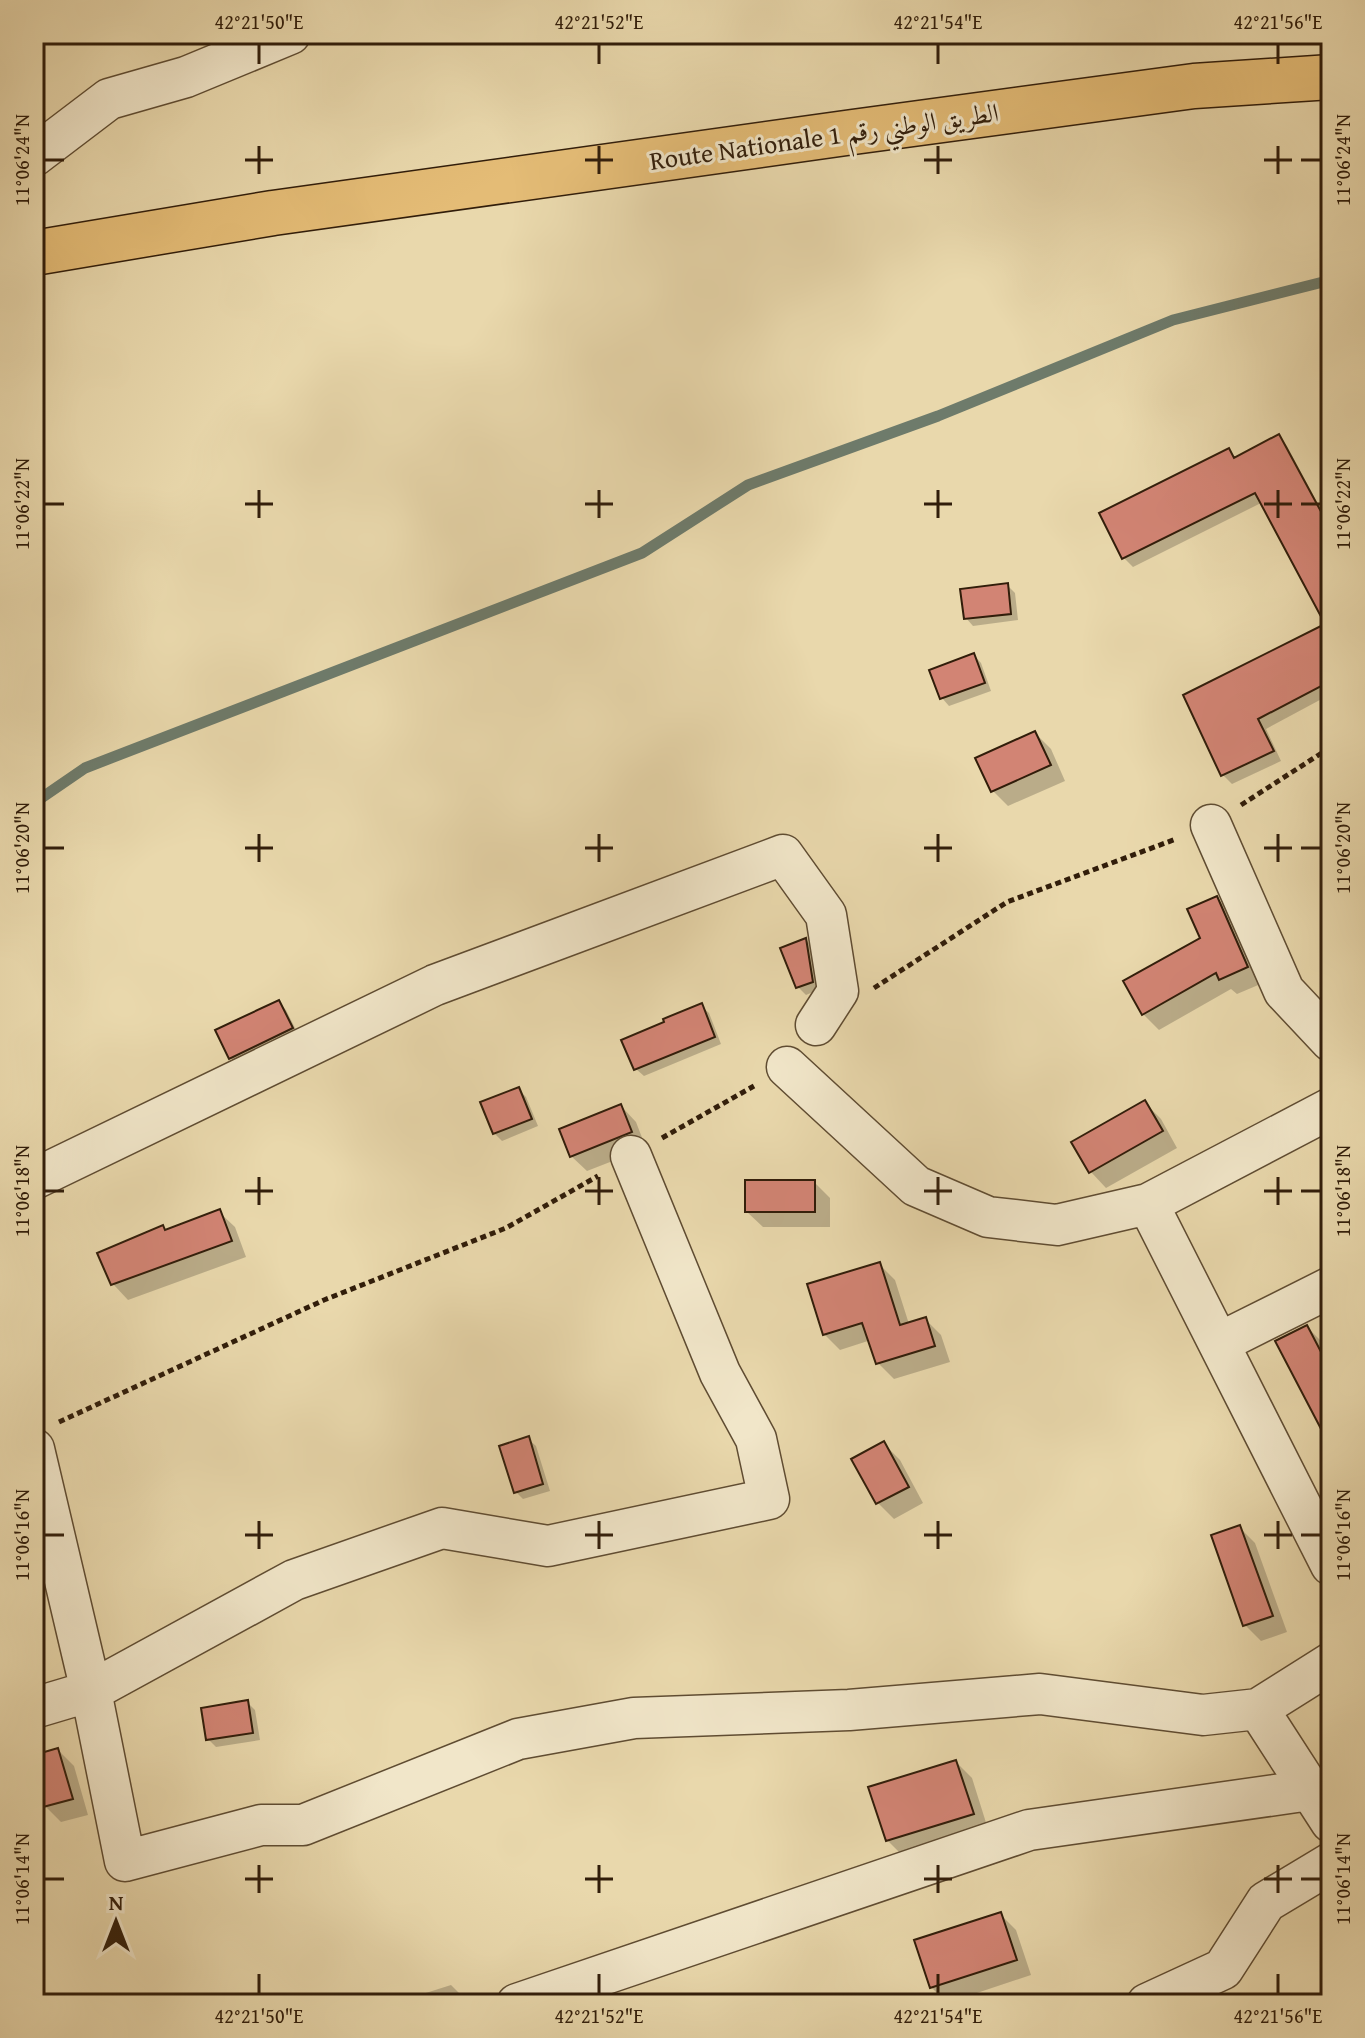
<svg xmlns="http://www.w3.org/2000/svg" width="1365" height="2038" viewBox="0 0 1365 2038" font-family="'Gentium Book Plus',Amiri,serif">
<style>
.shadow{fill:#0003}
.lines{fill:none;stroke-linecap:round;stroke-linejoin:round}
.stream{stroke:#6e7b6b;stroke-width:11}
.building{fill:#d28474;stroke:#311d0a;stroke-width:2}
.minor-casing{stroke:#5f4c32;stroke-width:43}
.highway-casing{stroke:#311d0a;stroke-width:47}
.path{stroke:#311d0a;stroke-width:5;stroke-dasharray:6 4;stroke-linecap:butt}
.minor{stroke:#f1e6c9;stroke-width:40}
.highway{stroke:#e4bc76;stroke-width:44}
.ticks{fill:none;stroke:#311d0a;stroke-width:3}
.labels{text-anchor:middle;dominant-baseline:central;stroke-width:6;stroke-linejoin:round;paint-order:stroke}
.street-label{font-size:26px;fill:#311d0a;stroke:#f1e6c9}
.neatline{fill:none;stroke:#311d0a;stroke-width:3}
.ticks-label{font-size:20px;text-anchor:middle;fill:#311d0a}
</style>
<rect width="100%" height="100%" fill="#e9d8ac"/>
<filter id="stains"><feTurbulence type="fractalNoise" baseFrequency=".0025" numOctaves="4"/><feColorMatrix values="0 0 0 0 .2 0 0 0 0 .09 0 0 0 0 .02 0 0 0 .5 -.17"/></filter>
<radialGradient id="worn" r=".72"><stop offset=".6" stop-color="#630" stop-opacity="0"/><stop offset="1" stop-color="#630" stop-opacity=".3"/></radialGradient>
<path class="shadow" d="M1278,437L1287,446L1331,528V694L1266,729L1281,761L1232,784L1223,775L1185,696L1328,625L1263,502L1133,567L1124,558L1229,450L1237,459Z
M1007,585L1015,593L1018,620L973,626L966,618Z
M974,655L981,663L991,691L949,706L942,698Z
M1035,733L1051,749L1065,781L1008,806L992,790Z
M1217,898L1232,914L1263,983L1237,994L1231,989L1159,1030L1143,1014L1203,939Z
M806,940L813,947L820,989L806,995L798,987Z
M279,1003L286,1010L299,1036L238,1065L231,1058Z
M701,1006L709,1013L721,1044L644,1076L636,1069Z
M518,1089L526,1097L538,1126L502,1141L494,1133Z
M1145,1103L1161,1119L1177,1148L1106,1188L1091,1172L1074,1143Z
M621,1106L636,1122L646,1148L587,1171L571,1156Z
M814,1182L830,1198V1227H763L747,1212Z
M219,1212L235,1227L246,1257L128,1300L113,1284L166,1232Z
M879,1264L895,1280L909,1324L925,1319L941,1335L950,1362L894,1379L878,1363L871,1340L840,1350L824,1334Z
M1307,1327L1323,1343L1331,1359V1437Z
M528,1439L536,1446L550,1491L523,1499L516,1492Z
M884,1444L900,1460L923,1503L894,1519L878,1503L854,1459Z
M1239,1527L1255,1543L1287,1632L1261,1641L1245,1625Z
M248,1703L255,1710L260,1740L216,1747L208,1739Z
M58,1750L74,1766L88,1815L61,1822L45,1806L34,1769V1757Z
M956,1762L972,1778L988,1829L903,1856L887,1840Z
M1000,1914L1016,1930L1031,1975L947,2003L931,1987Z
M451,1985L470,2004H391Z"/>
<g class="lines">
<path class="stream" d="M34,803L85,768L642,553L748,485L938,416L1173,320L1331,280"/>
</g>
<path class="building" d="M1279,434L1331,530V681L1258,719L1274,751L1221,776L1183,695L1325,624L1255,493L1122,559L1099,513L1229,448L1234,458Z
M1008,583L1011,614L964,619L960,589Z
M974,653L985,683L940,699L929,670Z
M1035,731L1051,765L991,792L975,758Z
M1217,896L1248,967L1219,980L1216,973L1142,1015L1123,981L1200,938L1187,909Z
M806,938L813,982L796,988L780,948Z
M279,1000L293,1028L229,1059L215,1030Z
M702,1003L715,1037L634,1070L621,1040L664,1022L663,1019Z
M519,1087L532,1119L493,1134L480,1102Z
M1145,1100L1163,1131L1089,1173L1071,1142Z
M621,1104L632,1132L570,1157L559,1129Z
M745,1180H815V1212H745Z
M220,1209L232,1241L111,1285L97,1253L163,1225L165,1230Z
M880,1262L900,1325L926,1317L935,1346L876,1364L862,1323L823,1335L807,1284Z
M1307,1325L1331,1371V1448L1275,1341Z
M529,1436L543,1484L514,1493L499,1446Z
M884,1441L909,1487L876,1504L851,1459Z
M1240,1525L1273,1616L1243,1626L1211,1535Z
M248,1700L253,1733L206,1740L201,1708Z
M58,1748L73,1799L43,1807L34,1776V1755Z
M956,1760L974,1814L886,1841L868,1787Z
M1001,1912L1017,1960L930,1988L914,1940Z"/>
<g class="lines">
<defs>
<path id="minor" d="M34,156L109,99L186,77L290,34
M1211,825L1284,991L1331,1041
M787,1067L916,1186L988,1217L1057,1225L1148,1204L1331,1108
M34,1179L435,985L783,855L826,915L838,991L816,1025
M1148,1204L1331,1565
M1219,1343L1331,1287
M34,1449L91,1691L125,1861L261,1825H303L518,1739L634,1718L849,1710L1040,1694L1203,1715L1258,1709L1331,1663
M34,1708L91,1691L294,1580L442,1528L548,1546L769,1499L756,1439L720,1373L631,1156
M1258,1709L1331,1822
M517,2004L1029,1830L1310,1790
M1147,2004L1223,1969L1266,1902L1331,1863"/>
<path id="highway" d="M34,253L273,213L853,132L1194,86L1331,77"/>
</defs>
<use href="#minor" class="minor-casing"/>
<use href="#highway" class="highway-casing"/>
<path class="path" d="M1241,805L1331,747
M874,988L1007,902L1176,839
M662,1138L754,1086
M59,1422L324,1300L506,1228L598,1176"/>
<use href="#minor" class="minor"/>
<use href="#highway" class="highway"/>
</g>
<path class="ticks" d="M259,44V64M599,44V64M938,44V64M1278,44V64M259,146V174M599,146V174M938,146V174M1278,146V174M44,160H64M245,160H273M585,160H613M924,160H952M1264,160H1292M1301,160H1321M259,490V518M599,490V518M938,490V518M1278,490V518M44,504H64M245,504H273M585,504H613M924,504H952M1264,504H1292M1301,504H1321M259,834V862M599,834V862M938,834V862M1278,834V862M44,848H64M245,848H273M585,848H613M924,848H952M1264,848H1292M1301,848H1321M259,1177V1205M599,1177V1205M938,1177V1205M1278,1177V1205M44,1191H64M245,1191H273M585,1191H613M924,1191H952M1264,1191H1292M1301,1191H1321M259,1521V1549M599,1521V1549M938,1521V1549M1278,1521V1549M44,1535H64M245,1535H273M585,1535H613M924,1535H952M1264,1535H1292M1301,1535H1321M259,1865V1893M599,1865V1893M938,1865V1893M1278,1865V1893M44,1879H64M245,1879H273M585,1879H613M924,1879H952M1264,1879H1292M1301,1879H1321M259,1974V1994M599,1974V1994M938,1974V1994M1278,1974V1994"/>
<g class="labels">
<g class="street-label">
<text transform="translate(824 136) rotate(-8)">Route Nationale الطريق الوطني رقم 1</text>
</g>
</g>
<rect width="1365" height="2038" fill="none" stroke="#e9d8ac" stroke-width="88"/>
<g transform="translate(116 1922)" stroke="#f1e6c9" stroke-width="6" paint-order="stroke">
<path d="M0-6L14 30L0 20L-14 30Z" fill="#311d0a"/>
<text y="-12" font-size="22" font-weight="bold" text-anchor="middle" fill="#311d0a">N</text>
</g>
<rect x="44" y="44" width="1277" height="1950" class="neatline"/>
<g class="ticks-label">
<text x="259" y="29">42°21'50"E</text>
<text x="599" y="29">42°21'52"E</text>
<text x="938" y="29">42°21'54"E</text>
<text x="1278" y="29">42°21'56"E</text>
<text transform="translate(22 160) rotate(-90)" y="7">11°06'24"N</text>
<text transform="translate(1343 160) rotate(-90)" y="7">11°06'24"N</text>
<text transform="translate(22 504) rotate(-90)" y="7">11°06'22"N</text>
<text transform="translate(1343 504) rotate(-90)" y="7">11°06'22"N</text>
<text transform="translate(22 848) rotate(-90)" y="7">11°06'20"N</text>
<text transform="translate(1343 848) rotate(-90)" y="7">11°06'20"N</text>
<text transform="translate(22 1191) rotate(-90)" y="7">11°06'18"N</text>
<text transform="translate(1343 1191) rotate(-90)" y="7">11°06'18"N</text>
<text transform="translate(22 1535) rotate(-90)" y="7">11°06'16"N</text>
<text transform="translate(1343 1535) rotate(-90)" y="7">11°06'16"N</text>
<text transform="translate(22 1879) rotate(-90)" y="7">11°06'14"N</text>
<text transform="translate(1343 1879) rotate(-90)" y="7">11°06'14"N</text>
<text x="259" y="2023">42°21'50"E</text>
<text x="599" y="2023">42°21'52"E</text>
<text x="938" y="2023">42°21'54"E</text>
<text x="1278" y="2023">42°21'56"E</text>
</g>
<rect width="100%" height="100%" filter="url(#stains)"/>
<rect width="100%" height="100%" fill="url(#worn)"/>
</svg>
